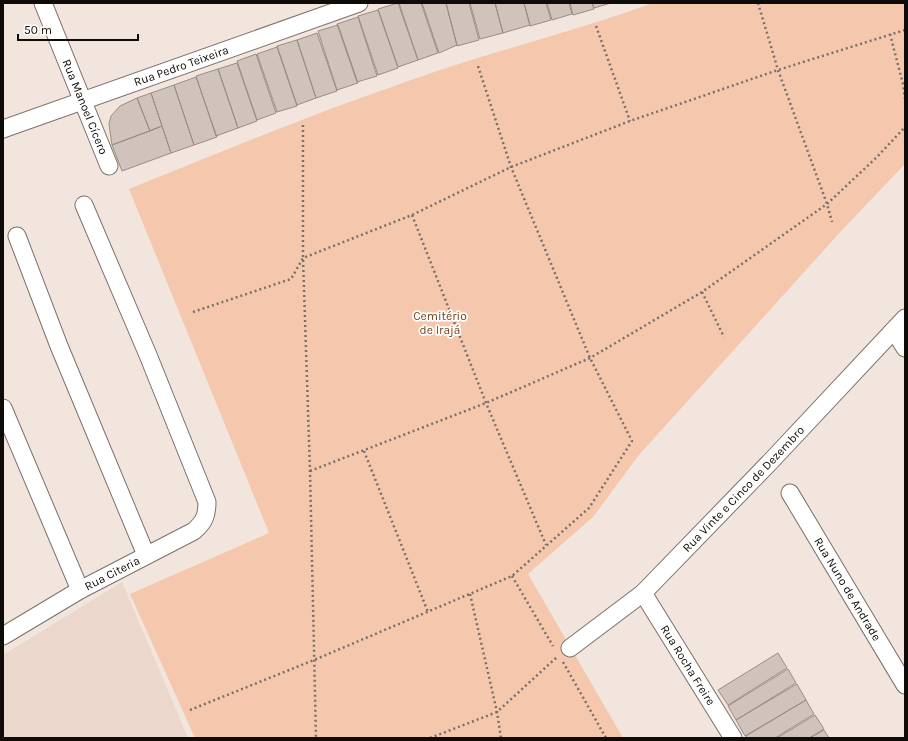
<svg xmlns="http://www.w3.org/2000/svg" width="908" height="741" viewBox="0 0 908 741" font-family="Karla,sans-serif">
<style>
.built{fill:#ebd7cb}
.green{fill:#f5c8ad}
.building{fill:#cfc3bb;stroke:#998d86}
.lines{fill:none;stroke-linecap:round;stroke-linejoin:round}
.minor-casing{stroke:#7c706a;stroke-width:19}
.path{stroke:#78706b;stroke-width:2.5;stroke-dasharray:2 3;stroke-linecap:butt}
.minor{stroke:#fff;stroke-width:17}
.labels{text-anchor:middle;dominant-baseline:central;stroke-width:3.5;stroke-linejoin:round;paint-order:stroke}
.street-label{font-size:12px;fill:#0f0b08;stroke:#fff}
.park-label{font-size:12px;fill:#76421c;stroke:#fff}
</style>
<rect width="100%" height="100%" fill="#f1e5dd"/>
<path class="built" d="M122,582L188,738H3V655Z"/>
<path class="green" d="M653,3H905V164L843,229L638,456L593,517L528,574L623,738H195L130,594L269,533L129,189C241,143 353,98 468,61C530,42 592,25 653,3Z"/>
<path class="building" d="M398,3L418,60L398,67L378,9Z
M399,3H421L438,53L418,60Z
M422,3H446L457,45L439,53Z
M446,3H469L479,40L457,46Z
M470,3H495L503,33L480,39Z
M495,3H524L530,25L503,33Z
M524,3H546L551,20L530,26Z
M547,3H569L572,14L552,20Z
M570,3H592L594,9L573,15Z
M592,3H611L594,8Z
M378,10L398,68L378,75L358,16Z
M358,17L377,76L357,82L337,24Z
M338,25L358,83L337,90L318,31Z
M317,33L337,91L316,98L297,40Z
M297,40L316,98L297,105L277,46Z
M277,47L297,106L277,112L257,54Z
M256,54L276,113L257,120L237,61Z
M237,63L257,121L238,128L218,69Z
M218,69L238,128L216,136L196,76Z
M196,77L217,137L194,145L174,85Z
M174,85L194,145L171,153L151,93Z
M151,93L162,126L150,131L137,98Z
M137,98L150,131L112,145L109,124L111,116L120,106Z
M162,126L171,153L122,171L112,145Z
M778,653L787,668L728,705L718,690Z
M788,669L796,683L736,720L728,706Z
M797,684L806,700L745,736L736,720Z
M806,700L814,714L775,738H747L746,736Z
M815,715L824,729L809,738H777Z
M824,730L829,738H810Z"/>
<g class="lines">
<defs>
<g id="minor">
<path id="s1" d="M43,3L109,166"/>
<path id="s2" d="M3,129L359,3"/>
<path d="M17,236L59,346L146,555"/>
<path d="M894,330L905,348"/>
<path d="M3,408L80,590"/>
<path id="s3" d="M790,493L905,685"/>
<path id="s4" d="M643,593L733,738"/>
<path id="s5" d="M3,636L80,590L194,531C204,522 207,516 207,502L148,355L84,205"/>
<path id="s6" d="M570,648L643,593L771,461L905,318"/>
</g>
</defs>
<use href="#minor" class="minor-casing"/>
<path class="path" d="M758,3L778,70L827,204L832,222
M596,26L630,121
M890,34L903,84L905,99
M303,125V258L310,471L316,738
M412,215L486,403L546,545
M702,292L724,337
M193,312L291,279L303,258L412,215L511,167L630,121L778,70L905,30
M364,451L428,612
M310,471L486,403L590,358L702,292L827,204L877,157L905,127
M512,576L553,646
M470,594L497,712L501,738
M563,662L606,738
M190,710L314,660L512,576L589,508L632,441L590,358L511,167L478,66
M430,738L497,712L557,657"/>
<use href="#minor" class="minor"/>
</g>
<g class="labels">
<g class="street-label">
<text stroke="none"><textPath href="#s2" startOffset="189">Rua Pedro Teixeira</textPath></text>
<text stroke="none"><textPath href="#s1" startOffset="112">Rua Manoel Cícero</textPath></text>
<text stroke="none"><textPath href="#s6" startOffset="236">Rua Vinte e Cinco de Dezembro</textPath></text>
<text stroke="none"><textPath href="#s5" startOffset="126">Rua Citeria</textPath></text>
<text stroke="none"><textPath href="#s3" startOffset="112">Rua Nuno de Andrade</textPath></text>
<text stroke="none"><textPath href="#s4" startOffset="85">Rua Rocha Freire</textPath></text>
</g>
<g class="park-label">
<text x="440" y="316">Cemitério<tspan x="440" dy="14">de Irajá</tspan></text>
</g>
</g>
<rect width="908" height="741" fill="none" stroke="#0f0b08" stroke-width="8"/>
<path d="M18 34v6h120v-6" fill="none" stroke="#0f0b08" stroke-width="2"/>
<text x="24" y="34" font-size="12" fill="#0f0b08" stroke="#ffffff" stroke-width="3" paint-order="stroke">50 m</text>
</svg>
